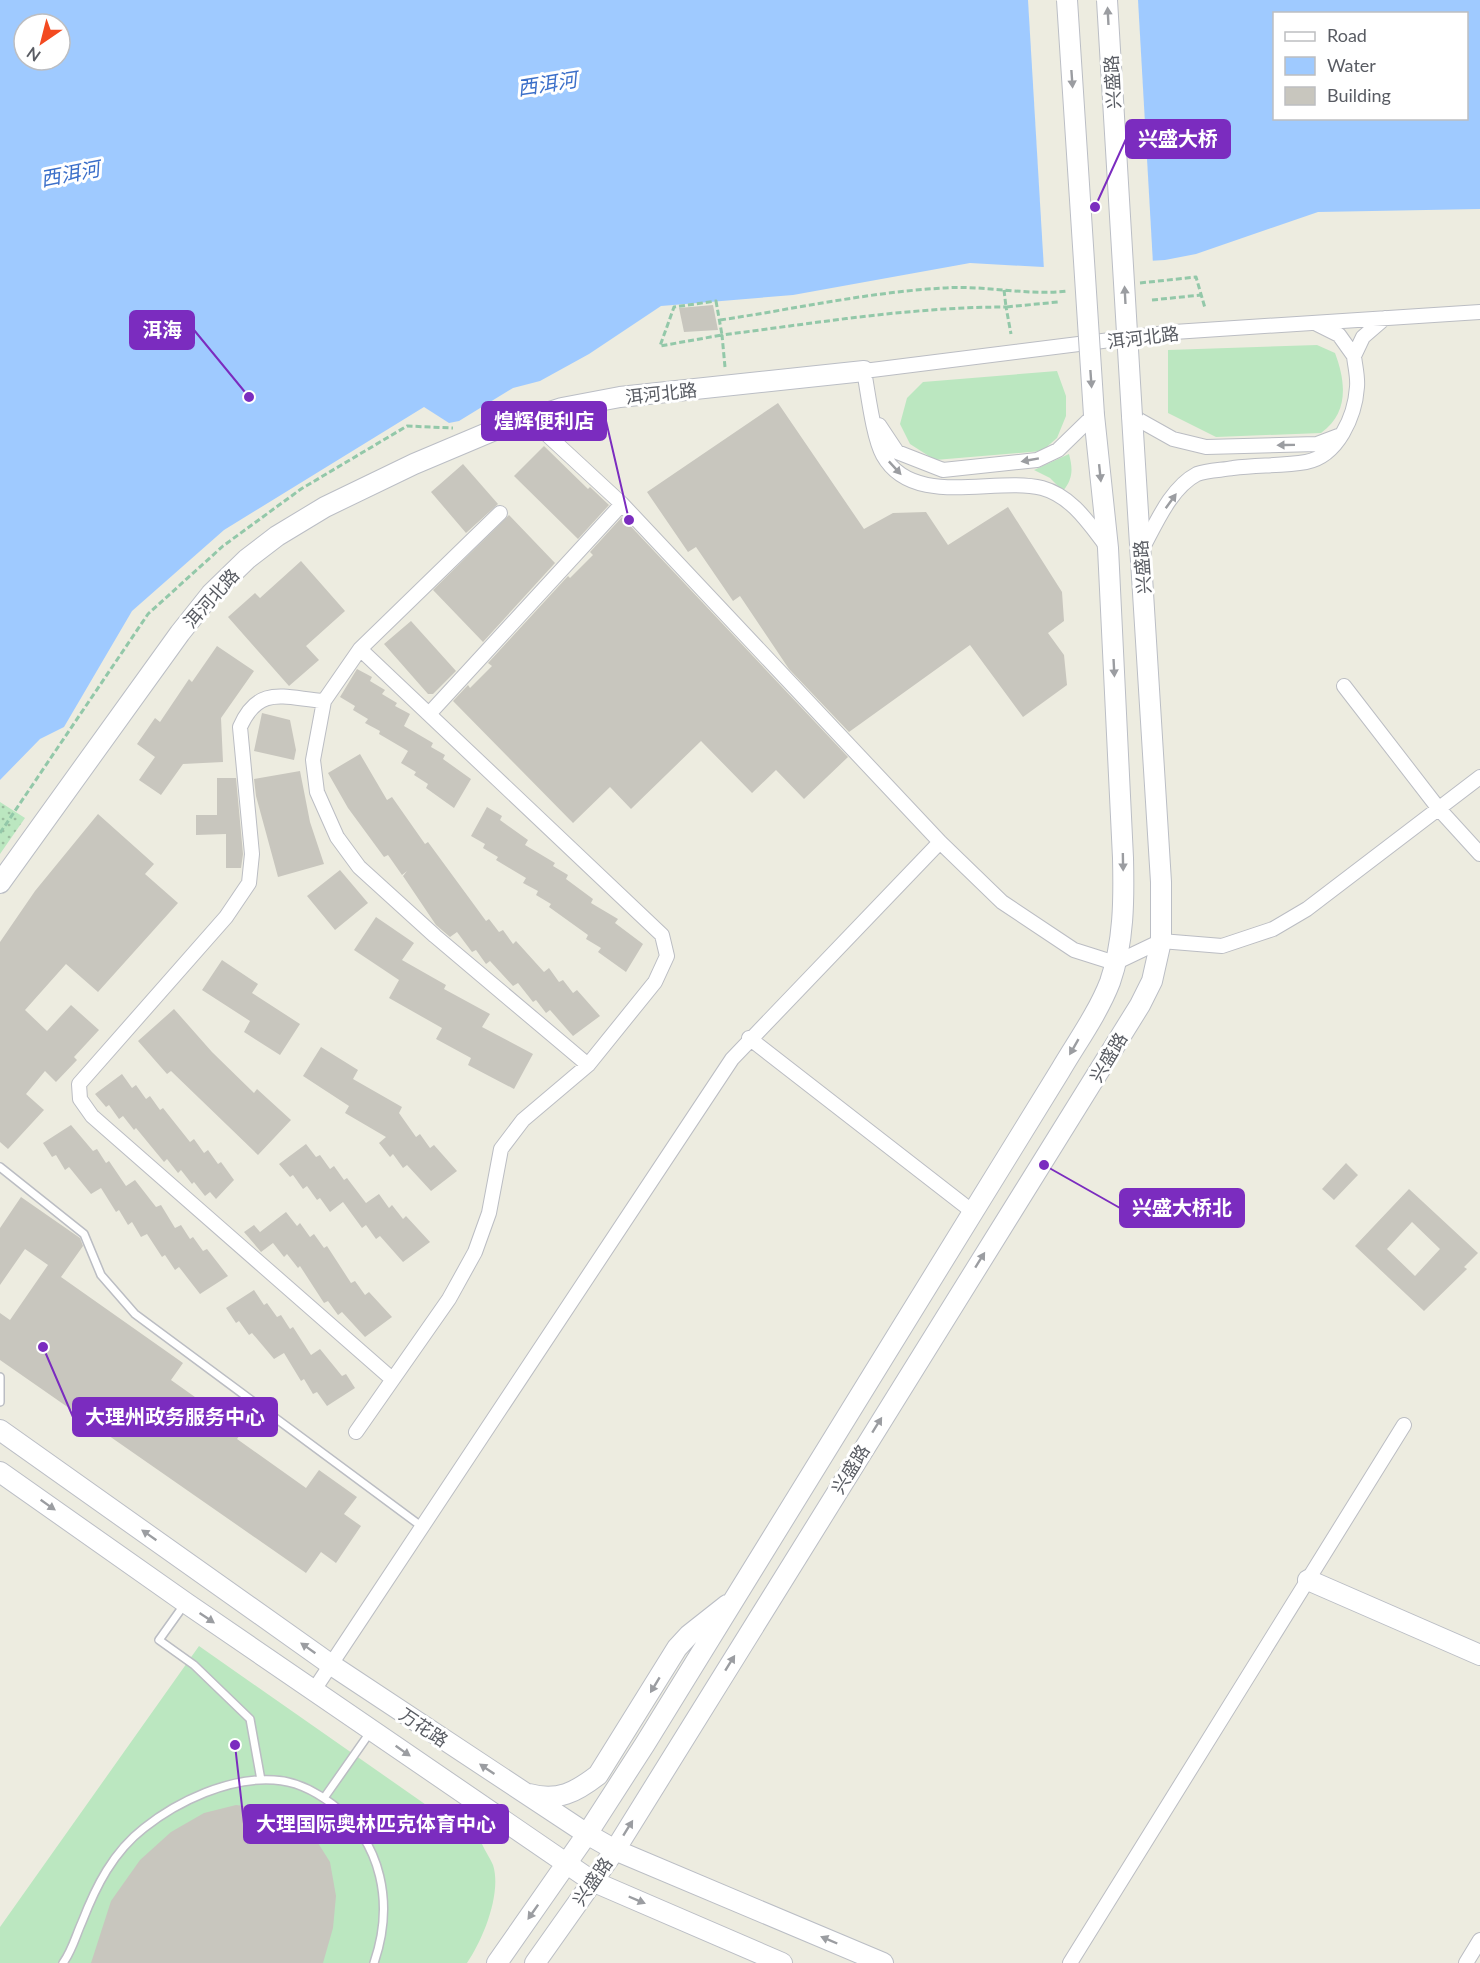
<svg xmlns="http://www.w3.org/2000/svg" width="1480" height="1963" viewBox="0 0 1480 1963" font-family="Lato,'Noto Sans SC',sans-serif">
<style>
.grass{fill:#bbe7c0}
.park{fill:url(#park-dots)}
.water{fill:#9fcaff;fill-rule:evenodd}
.pier{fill:#edece0}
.building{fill:#c8c6be;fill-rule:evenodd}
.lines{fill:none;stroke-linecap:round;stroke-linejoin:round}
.lane-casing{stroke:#bbbdc3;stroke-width:10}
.street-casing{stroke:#bbbdc3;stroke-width:16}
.secondary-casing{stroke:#bbbec5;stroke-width:22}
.path{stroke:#93c8a9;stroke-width:3;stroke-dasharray:6 3;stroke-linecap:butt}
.lane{stroke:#fff;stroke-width:7}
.street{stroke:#fff;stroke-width:14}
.secondary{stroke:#fff;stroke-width:20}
.secondary-bridge-casing{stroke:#bbbec5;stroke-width:22;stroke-linecap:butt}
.secondary-bridge{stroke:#fff;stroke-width:20}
.oneway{fill:#9b9da1}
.labels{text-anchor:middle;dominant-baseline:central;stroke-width:6;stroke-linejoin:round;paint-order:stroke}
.street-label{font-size:18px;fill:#595c63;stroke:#fff}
.water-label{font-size:20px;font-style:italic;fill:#3b6fc9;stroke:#fff}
.leader{fill:none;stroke:#7b2cbf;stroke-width:2}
.callout-dot{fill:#7b2cbf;stroke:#fff;stroke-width:2}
.callout{fill:#7b2cbf;stroke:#7b2cbf;stroke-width:2}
.callout-label{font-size:20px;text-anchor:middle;font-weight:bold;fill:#fff}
</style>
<defs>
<pattern id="park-dots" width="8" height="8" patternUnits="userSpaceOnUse" patternTransform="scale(1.5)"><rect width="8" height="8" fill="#bbe7c0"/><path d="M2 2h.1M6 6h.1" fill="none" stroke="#9bbea0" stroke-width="1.8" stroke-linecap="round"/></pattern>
</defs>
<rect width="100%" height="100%" fill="#edece0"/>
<path class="grass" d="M1317,345L1335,353C1346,382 1349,413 1321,433L1216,437L1168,413V350Z
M1057,371L1066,396V416L1057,438L1042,451L935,460L910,444L900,424L907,398L923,382Z
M1069,454C1073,469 1073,479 1063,491L1050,478L1034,470Z
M199,1646L482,1844C485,1851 490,1858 493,1865C502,1893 483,1940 467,1963H0V1927Z"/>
<path class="park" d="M0,802L25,818L0,854Z"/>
<path class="water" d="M0,0H1480V209L1318,212L1196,254L1165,260L1043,267L970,263L793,295L661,306L589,354L540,381L513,388L459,421L449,423L424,407L224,530L132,611L64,727L40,739L0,780ZM1274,14H1466V118H1274ZM24,24H60V60H24Z"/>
<path class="pier" d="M1028,0H1138L1153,264L1044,270Z"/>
<path class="building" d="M713,305L718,330L684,332L679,308Z
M778,403L864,529L893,513L926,512L948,545L1008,507L1062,592L1064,621L1048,633L1064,655L1067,685L1023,717L970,645L849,732L789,669L740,596L733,601L696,547L688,552L647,492Z
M544,446L588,489L590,487L609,505L578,539L514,476Z
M463,464L498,504L466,533L431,492Z
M509,515L555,563L483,642L433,590Z
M622,517L848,757L804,799L776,770L752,793L701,741L631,809L610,787L573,823L453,701L468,685L470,688L492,666L488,663L568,576L570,578L593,555L590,552Z
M301,561L345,611L306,646L319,660L289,686L228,617L255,593L260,598Z
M411,621L456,671L433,694H428L384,644Z
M217,646L254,671L221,718L223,762L183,764L161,795L139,780L155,757L137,744L155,718L160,722L189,679L192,682Z
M357,669L372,677L370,681L385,690L382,694L397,703L395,706L410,714L404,726L433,743L431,747L445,755L443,759L471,779L454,808L426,788L428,784L414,775L416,772L401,763L408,751L379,734L380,731L365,723L368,719L353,710L355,706L340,697Z
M262,713L290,720L296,750L294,760L254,751Z
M360,754L387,800L392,797L425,844L428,842L486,921L489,919L499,932L503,930L513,944L516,941L544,972L549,968L559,982L563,980L573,993L577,990L600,1016L573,1036L550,1010L546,1013L536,1000L533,1002L518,983L513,986L490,961L486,964L476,950L472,952L457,932L450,937L436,925L403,876L407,871L402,875L388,855L384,857L348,808L328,773Z
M300,771L310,822L324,864L278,877L256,796L254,779Z
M217,778H236L243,854L241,868H226V834L196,835V815H217Z
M487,807L502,816L500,820L528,840L525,845L555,863L553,866L568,875L566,879L593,899L591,903L618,919L615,923L643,944L626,972L598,952L601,948L586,939L588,935L549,907L551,904L536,895L538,891L523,883L526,878L496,860L498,857L483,848L485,844L471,836Z
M98,814L154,864L145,874L178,903L98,992L66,964L25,1010L47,1031L71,1005L99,1030L74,1057L77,1060L56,1082L45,1071L26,1094L44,1110L8,1149L0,1142V942L35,891Z
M340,870L368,903L335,930L307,896Z
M376,917L414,943L402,960L446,985L444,989L490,1014L482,1027L533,1054L514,1089L468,1065L471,1058L436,1039L442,1028L389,998L399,980L354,950Z
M222,960L258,984L252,993L300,1024L280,1055L244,1032L250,1021L202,990Z
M174,1009L212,1052L254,1093L257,1089L291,1120L258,1155L171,1071L167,1074L138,1041Z
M321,1047L358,1070L353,1079L402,1107L399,1113L416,1137L420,1134L430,1148L434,1145L457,1171L431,1191L407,1165L403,1168L393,1154L390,1157L379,1143L386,1137L345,1113L349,1106L303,1076Z
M122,1074L132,1088L136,1085L146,1099L150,1096L160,1110L163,1108L190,1142L194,1139L204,1153L208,1150L218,1164L221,1162L234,1180L216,1199L210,1192L205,1196L194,1182L192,1184L181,1170L178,1173L167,1159L164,1162L136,1128L134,1130L123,1116L119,1119L109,1105L106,1107L95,1094Z
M71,1125L93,1151L97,1149L106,1163L109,1161L126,1186L135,1180L156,1207L161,1205L175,1228L181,1225L190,1239L193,1237L203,1251L207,1249L228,1276L200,1294L179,1267L175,1270L165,1255L162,1257L147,1234L141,1237L132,1222L128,1225L119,1210L116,1212L101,1188L91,1194L69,1167L65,1170L56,1155L52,1157L43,1143Z
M306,1144L316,1157L320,1155L330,1169L334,1166L344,1180L347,1178L366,1203L379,1194L389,1208L392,1205L403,1219L406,1216L430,1242L403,1262L380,1236L376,1239L366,1225L362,1228L343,1202L330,1212L320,1198L317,1200L307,1186L303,1189L293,1175L290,1177L279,1164Z
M1346,1163L1358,1175L1334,1200L1322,1189Z
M1409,1189L1478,1253L1464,1267L1467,1269L1424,1311L1355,1246ZM1412,1222L1440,1249L1415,1276L1387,1249Z
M21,1197L80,1238L83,1246L61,1277L183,1363L171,1380L243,1431L237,1439L306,1488L319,1470L357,1497L344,1514L361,1526L336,1563L321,1552L306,1573L0,1360V1313L10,1320L48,1265L25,1249L0,1285V1228Z
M286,1212L297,1226L300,1223L310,1237L314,1234L324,1248L327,1246L351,1283L355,1281L365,1295L369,1292L392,1317L365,1337L342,1312L338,1315L328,1301L324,1303L300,1266L298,1268L287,1254L284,1257L273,1243L261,1252L244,1232L254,1225L260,1232Z
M254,1290L264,1305L267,1303L277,1317L281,1315L290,1329L293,1327L311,1355L320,1349L342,1376L346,1374L355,1388L327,1406L317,1392L313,1394L304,1379L301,1381L284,1353L274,1359L252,1333L249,1335L239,1321L236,1323L226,1308Z
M236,1805L268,1809L294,1821L313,1835L330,1862L336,1896L333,1928L323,1963H91L111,1901L140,1860L171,1832L204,1813Z"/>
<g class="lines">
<defs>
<path id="lane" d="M0,1167L84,1234L101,1275L135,1314L421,1526
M0,1377V1402
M184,1605L159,1640L194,1665L250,1719L261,1780
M324,1798L371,1731
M63,1963C72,1951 76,1935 82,1922C96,1886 113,1852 144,1828C178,1801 229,1777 274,1780C296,1781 315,1791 332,1804C383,1842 394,1905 374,1963"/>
<path id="street" d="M1317,324L1339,335L1354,356L1363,337L1385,318
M1132,416L1173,439L1206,447L1317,444L1338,436
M529,418L622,504L940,842L1002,902L1074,950L1115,963L1161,941L1222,946L1273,929L1307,909L1480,777
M879,425L897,452L943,470L1037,460L1058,450L1094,415
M500,513L360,649L324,701L313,760L317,792L337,837L359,867L435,936L588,1065
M1108,548C1090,525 1072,496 1042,488C995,476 913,509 883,455C873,437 868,392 864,371L1174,332L1480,312
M1141,551C1155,526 1170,488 1197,474C1207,470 1223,470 1233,468C1258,465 1282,466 1306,462C1338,456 1355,416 1357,387C1358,377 1355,366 1354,356
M1344,686L1439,809L1480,854
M324,701C284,698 259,684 240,727L252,854L249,883L226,917L79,1084L80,1099L92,1116L392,1379
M429,714L622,504
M749,1038L973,1212
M356,1432L449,1299L475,1252L489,1213L501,1149L523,1120L588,1065L655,982L667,956L662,935L360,649
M314,1690L732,1059L940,842
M1070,1963L1404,1425
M1466,1963L1480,1940"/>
<path id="secondary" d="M0,883L180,633L211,594L247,559L277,536L325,507L414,464L497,429L562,408L620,397L864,371
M0,1430L330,1664L587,1834L615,1850L883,1963
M0,1472L186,1603L592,1881L782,1963
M1308,1580L1480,1655
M529,1794C558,1802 576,1792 598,1775L677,1648L689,1635L727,1605
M497,1963L587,1834L645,1744L1060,1071C1077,1042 1098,1013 1110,982C1124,942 1124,899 1123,858L1108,548L1094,415
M535,1963L615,1850L1140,1005L1152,981L1161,941V882L1132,416"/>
</defs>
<use href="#lane" class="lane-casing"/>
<use href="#street" class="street-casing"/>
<use href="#secondary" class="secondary-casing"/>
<path class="path" d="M1140,283L1196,277L1205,308
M1004,290L1006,307L1058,302
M1152,300L1201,295
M716,301L722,335L660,346L674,307Z
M720,320C795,309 869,292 944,288C986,285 1027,296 1068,291
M725,367L722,335C816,323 911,307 1006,307L1011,334
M0,833L148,614L223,546L301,489L407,426L453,428"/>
<use href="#lane" class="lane"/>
<use href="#street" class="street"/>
<use href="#secondary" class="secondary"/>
<defs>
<path id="secondary-bridge" d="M1067,0L1094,415
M1107,0L1132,416"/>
</defs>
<use href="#secondary-bridge" class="secondary-bridge-casing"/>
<use href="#secondary-bridge" class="secondary-bridge"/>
</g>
<defs><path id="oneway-solid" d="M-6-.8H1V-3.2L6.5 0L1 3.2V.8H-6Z" transform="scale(1.5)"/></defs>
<g class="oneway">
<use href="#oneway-solid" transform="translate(1108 16) rotate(-93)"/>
<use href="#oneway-solid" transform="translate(1072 79) rotate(86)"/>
<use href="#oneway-solid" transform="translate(1125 295) rotate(-93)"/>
<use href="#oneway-solid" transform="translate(1091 379) rotate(86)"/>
<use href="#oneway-solid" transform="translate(1286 445) rotate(179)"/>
<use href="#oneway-solid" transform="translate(1030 460) rotate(170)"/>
<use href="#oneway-solid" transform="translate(895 468) rotate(47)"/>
<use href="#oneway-solid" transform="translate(1100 473) rotate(84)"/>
<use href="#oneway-solid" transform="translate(1171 501) rotate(-54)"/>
<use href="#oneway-solid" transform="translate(1114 668) rotate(87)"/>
<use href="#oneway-solid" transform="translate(1123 862) rotate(89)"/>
<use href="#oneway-solid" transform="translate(1074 1047) rotate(120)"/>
<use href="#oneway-solid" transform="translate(980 1260) rotate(-58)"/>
<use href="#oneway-solid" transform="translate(877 1425) rotate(-58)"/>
<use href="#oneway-solid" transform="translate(48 1505) rotate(35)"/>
<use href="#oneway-solid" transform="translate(149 1535) rotate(-145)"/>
<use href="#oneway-solid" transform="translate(207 1618) rotate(34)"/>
<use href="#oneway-solid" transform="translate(308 1648) rotate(-145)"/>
<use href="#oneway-solid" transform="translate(730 1663) rotate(-58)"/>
<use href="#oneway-solid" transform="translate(655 1685) rotate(121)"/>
<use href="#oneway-solid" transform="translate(403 1751) rotate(35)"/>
<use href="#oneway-solid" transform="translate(487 1769) rotate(-146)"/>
<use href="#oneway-solid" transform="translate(628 1828) rotate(-58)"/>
<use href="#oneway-solid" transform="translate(637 1900) rotate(23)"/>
<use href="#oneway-solid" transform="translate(533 1912) rotate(125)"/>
<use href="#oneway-solid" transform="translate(829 1940) rotate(-157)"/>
</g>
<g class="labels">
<g class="street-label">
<text transform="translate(1112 82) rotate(-93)">兴盛路</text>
<text transform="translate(1143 337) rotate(-7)">洱河北路</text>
<text transform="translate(661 393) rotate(-6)">洱河北路</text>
<text transform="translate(1142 567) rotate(-94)">兴盛路</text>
<text transform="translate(211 598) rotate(-48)">洱河北路</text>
<text transform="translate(1108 1057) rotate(-59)">兴盛路</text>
<text transform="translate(850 1469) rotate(-58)">兴盛路</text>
<text transform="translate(424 1727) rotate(34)">万花路</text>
<text transform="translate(592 1881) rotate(-55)">兴盛路</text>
</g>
<g class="water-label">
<text transform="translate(547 83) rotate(-9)">西洱河</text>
<text transform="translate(70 173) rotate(-11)">西洱河</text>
</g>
</g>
<path class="leader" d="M1095 207L1126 139M249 397L194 330M629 520L606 421M1044 1165L1120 1208M43 1347L73 1417M235 1745L244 1824"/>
<g class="callout-dot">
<circle cx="1095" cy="207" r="6"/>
<circle cx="249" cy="397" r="6"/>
<circle cx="629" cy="520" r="6"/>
<circle cx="1044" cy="1165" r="6"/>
<circle cx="43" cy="1347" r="6"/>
<circle cx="235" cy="1745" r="6"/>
</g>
<g class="callout">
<rect x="1126" y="120" width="104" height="38" rx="6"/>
<rect x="130" y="311" width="64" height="38" rx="6"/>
<rect x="482" y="402" width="124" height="38" rx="6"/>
<rect x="1120" y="1189" width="124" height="38" rx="6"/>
<rect x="73" y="1398" width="204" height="38" rx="6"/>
<rect x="244" y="1805" width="264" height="38" rx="6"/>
</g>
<g class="callout-label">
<text x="1178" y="146">兴盛大桥</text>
<text x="162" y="337">洱海</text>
<text x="544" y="428">煌辉便利店</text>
<text x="1182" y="1215">兴盛大桥北</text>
<text x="175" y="1424">大理州政务服务中心</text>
<text x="376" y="1831">大理国际奥林匹克体育中心</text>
</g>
<rect x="1273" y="12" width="195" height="108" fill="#ffffff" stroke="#bdbec1" stroke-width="1.5"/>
<rect x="1285" y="32" width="30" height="9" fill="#ffffff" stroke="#bdbec1" stroke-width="1.5"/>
<text x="1327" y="42" font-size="18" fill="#595c63">Road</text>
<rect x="1285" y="57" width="30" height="18" fill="#9fcaff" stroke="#bdbec1" stroke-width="1.5"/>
<text x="1327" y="72" font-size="18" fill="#595c63">Water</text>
<rect x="1285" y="87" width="30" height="18" fill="#c8c6be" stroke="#bdbec1" stroke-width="1.5"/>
<text x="1327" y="102" font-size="18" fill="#595c63">Building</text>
<g transform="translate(42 42) rotate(215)"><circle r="28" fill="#ffffff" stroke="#bdbec1" stroke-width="1.5"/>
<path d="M0-4.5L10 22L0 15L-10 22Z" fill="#f34a21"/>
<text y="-9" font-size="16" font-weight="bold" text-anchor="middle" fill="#595c63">N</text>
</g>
</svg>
